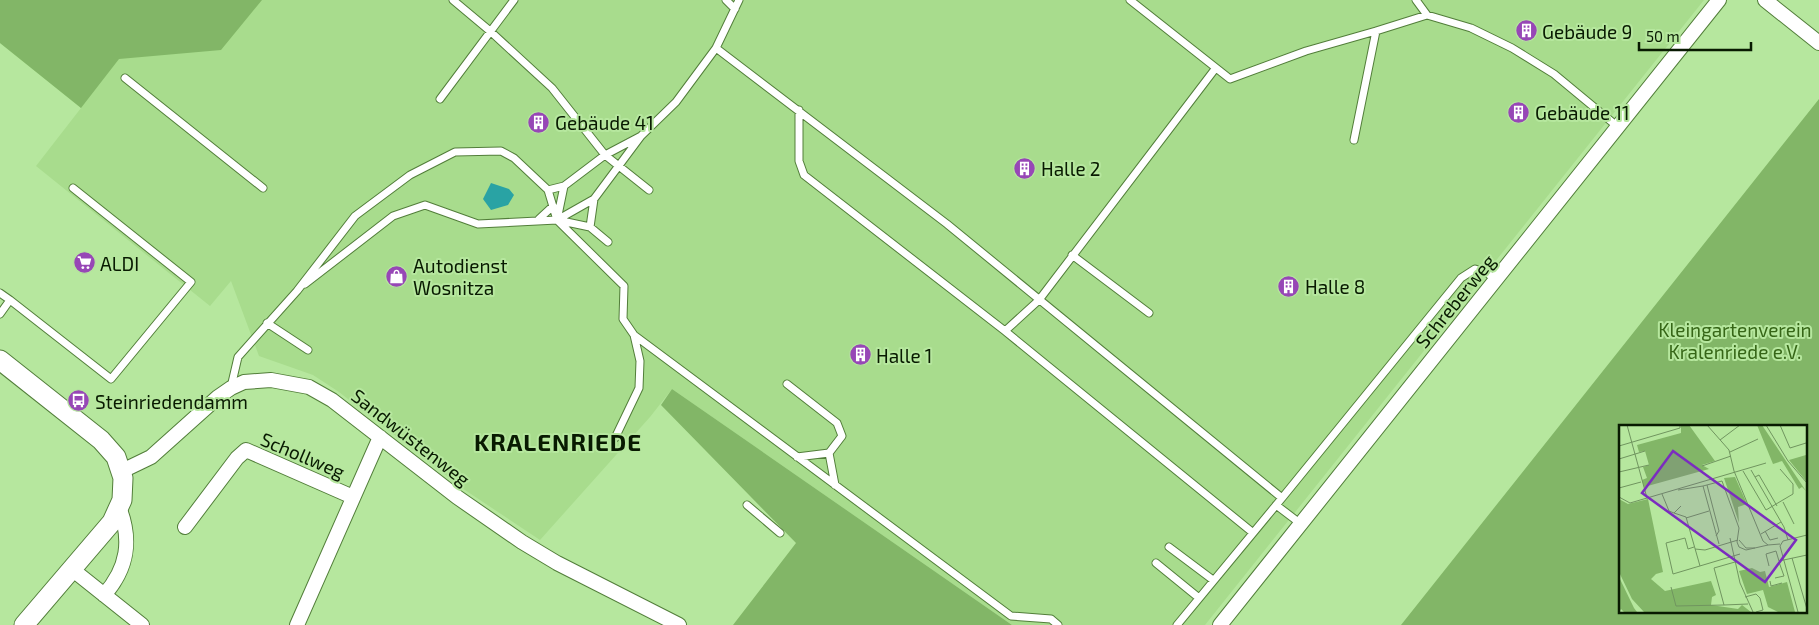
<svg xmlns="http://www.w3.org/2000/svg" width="1819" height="625" viewBox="0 0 1819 625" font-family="'Exo 2',sans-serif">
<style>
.built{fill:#a8dc8d}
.green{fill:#82b667;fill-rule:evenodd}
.water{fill:#29a3a4}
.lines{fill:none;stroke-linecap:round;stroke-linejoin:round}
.service-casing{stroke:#527e3a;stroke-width:9}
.minor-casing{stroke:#527e3a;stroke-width:16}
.secondary-casing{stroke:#527e3a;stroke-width:21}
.service{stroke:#fff;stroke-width:7}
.minor{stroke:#fff;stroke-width:14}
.secondary{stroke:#fff;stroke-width:19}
.labels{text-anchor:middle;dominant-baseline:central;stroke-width:4;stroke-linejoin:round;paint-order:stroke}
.poi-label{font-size:19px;fill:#081a01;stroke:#b6e79e;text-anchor:start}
.street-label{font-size:19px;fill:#081a01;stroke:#b6e79e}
.park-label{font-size:19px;fill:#366617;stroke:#b6e79e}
.district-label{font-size:24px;font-weight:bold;letter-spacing:1px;fill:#081a01;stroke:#b6e79e}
.inset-road{fill:none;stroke:#70955f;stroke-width:1}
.view{fill:#7b2cbf;fill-opacity:0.15;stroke:#7b2cbf;stroke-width:2.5}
.inset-edge{fill:none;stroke:#081a01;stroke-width:2.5}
</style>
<rect width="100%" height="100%" fill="#b6e79e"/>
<path class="built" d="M0,0H1704L1205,625H1012L672,389L650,417L540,540L465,490L339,392L313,375L259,356L231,281L210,306L36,166L81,108L0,43Z"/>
<path class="green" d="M0,0H262L221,50L119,59L81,108L0,43Z
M1819,99V625H1401ZM1620,426H1805V611H1620Z
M672,389L1012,625H733L796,543L661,405Z"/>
<path class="water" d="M491,183L509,189L514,195L508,205L491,210L483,199Z"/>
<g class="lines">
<defs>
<path id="service" d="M453,0L490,31L552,88L605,155L649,190
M726,0L735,9
M1130,0L1230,79L1306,51L1376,31
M1416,0L1427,15
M716,48L947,224L1282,498L1461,278L1475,269L1487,273L1496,280
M125,78L263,188
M440,99L514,0
M799,110V161L804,175L1005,331L1252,532
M1354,140L1376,31L1427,15L1471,28L1512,48L1554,74L1618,127
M548,190L557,220L624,286L623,319L634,335L1011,616L1051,619L1058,625
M539,219L553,206
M557,220L594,199L641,136L676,102L716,48L739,0
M557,220L564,186
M590,227L594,199
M1072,255L1149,313
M305,284L393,216L425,205L478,224L557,220L590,227L608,242
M0,293L10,300
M0,314L10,300L111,379L191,282L73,188
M267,323L308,350
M1005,331L1039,300L1215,69
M787,384L837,423L842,436L829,453L797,457
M231,387L238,357L297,291L355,216L410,175L455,152L501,151L514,158L548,190L564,186L605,155L641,136
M615,438L639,388L640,361L634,335
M829,453L835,485
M747,505L780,533
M1276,505L1301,524
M1169,547L1213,580
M1156,563L1199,598
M1177,625L1282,498"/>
<path id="minor" d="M1765,0L1819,43
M122,471L151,457L218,397L231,388L244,382L271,380L309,387L332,400L457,497L522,542L557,563L679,625
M185,527L237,458L246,450L353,497
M73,570L142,625
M104,595C128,568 132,540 119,507
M297,625L380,437
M1220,625L1719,0"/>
<path id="secondary" d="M0,360L101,440L116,457L123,478L122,500L112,522L24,625"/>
</defs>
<use href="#service" class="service-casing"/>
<use href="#minor" class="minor-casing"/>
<use href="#secondary" class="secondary-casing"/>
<use href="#service" class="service"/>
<use href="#minor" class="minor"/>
<use href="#secondary" class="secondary"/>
</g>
<defs>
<symbol id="building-disc" viewBox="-11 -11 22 22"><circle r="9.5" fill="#9747b6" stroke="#b6e79e"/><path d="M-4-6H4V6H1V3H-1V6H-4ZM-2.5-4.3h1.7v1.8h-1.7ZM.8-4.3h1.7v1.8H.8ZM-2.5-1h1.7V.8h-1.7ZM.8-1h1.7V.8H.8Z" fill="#fff"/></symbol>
<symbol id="supermarket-disc" viewBox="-11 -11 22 22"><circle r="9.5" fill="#9747b6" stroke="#b6e79e"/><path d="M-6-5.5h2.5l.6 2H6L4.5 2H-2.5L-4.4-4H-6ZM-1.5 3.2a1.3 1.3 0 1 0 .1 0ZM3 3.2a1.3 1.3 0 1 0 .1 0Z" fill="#fff"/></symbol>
<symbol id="shop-disc" viewBox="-11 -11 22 22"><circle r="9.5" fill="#9747b6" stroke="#b6e79e"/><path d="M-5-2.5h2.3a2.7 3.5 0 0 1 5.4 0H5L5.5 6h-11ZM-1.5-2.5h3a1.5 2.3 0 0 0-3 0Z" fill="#fff"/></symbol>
<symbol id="bus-disc" viewBox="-11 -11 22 22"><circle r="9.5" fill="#9747b6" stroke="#b6e79e"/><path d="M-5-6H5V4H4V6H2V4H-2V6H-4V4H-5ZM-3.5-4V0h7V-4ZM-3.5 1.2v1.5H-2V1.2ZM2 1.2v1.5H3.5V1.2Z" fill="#fff"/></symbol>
</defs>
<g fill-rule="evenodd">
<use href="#building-disc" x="1514" y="18" width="25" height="25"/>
<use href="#building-disc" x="1506" y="100" width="25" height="25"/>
<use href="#building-disc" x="526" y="110" width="25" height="25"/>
<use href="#building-disc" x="1012" y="156" width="25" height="25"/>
<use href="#supermarket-disc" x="72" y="250" width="25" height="25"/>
<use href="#shop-disc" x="384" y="264" width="25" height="25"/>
<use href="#building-disc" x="1276" y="274" width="25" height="25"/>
<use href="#building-disc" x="848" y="342" width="25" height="25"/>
<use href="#bus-disc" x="66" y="388" width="25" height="25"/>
</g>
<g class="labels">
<g class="poi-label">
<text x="1542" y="31">Gebäude 9</text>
<text x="1535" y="112">Gebäude 11</text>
<text x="555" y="122">Gebäude 41</text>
<text x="1041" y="168">Halle 2</text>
<text x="100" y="263">ALDI</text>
<text x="413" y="265">Autodienst<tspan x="413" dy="22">Wosnitza</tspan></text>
<text x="1305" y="286">Halle 8</text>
<text x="876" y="355">Halle 1</text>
<text x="95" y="401">Steinriedendamm</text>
</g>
<g class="street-label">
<text transform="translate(1455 301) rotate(-51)">Schreberweg</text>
<text transform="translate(411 437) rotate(38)">Sandwüstenweg</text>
<text transform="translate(303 455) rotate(23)">Schollweg</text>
</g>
<g class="park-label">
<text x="1735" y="329">Kleingartenverein<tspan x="1735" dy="22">Kralenriede e.V.</tspan></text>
</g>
<g class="district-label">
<text x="558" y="441">KRALENRIEDE</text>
</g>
</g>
<g transform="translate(1619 425)">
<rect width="188" height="188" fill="#b6e79e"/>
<path d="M70,0L96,36L83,40L90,44L25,62L23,55L28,53L24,42L30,40L26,26L20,27L18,20L62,8V1ZM138,0H143L187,66L183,62L180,64L163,36L154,39ZM187,30V56L170,35ZM116,52L128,79L119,82L120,98L105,53ZM0,74L9,79L29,74L44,147L37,149L32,154L46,166L92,156L97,170L93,172L92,180L119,184L123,180L132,187H25L13,174L0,147ZM133,143L141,147L146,146L150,162L168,157L176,187H159L149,182L144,165L128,169L120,146ZM0,152L15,183L18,187H5L2,184L0,187Z" fill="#82b667"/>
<path class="inset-road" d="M8,0L28,73M88,0L110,25L115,46L144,116L149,120L161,119M147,0L169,36L188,58M161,0L171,23L187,18M101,15L121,0M0,21L61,3V0M111,27L139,14M0,34L26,26M83,41L112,31M132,45L165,102L169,115M124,46L147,85L174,69V59L161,44M0,47L30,40M136,52L140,50L158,81M88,60L100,106L97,111M84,61L103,56L120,103L118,117M0,63L22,57M59,65L84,61L100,119M43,69L50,86L55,88L62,81M0,72L11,78L147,38M164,77L175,99M55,88L67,92L81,141M67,93L90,86M146,106L151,115L159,113M142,109L162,97M111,113L121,158L134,187M120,115L127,123H136M118,117L120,122L127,125L149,120M75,122L69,124L66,113L47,118L54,149L121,129M76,124L86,125L119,115M173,133L188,184M116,137L95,143L105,180L129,179M150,141L147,129L157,126L160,136L188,130M156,153L165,151L160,137M151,156L152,161L163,158M52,162L57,181L105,180M126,172L137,169L141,173L144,185L137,187M179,187L161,121L164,116L188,110"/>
<path class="view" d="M54,26L177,115L146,157L23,68Z"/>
<rect width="188" height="188" class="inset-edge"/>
</g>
<path d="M1639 42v8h112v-8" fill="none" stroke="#081a01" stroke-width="2.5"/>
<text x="1646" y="42" font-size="15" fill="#081a01" stroke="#b6e79e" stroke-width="4" paint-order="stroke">50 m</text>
</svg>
